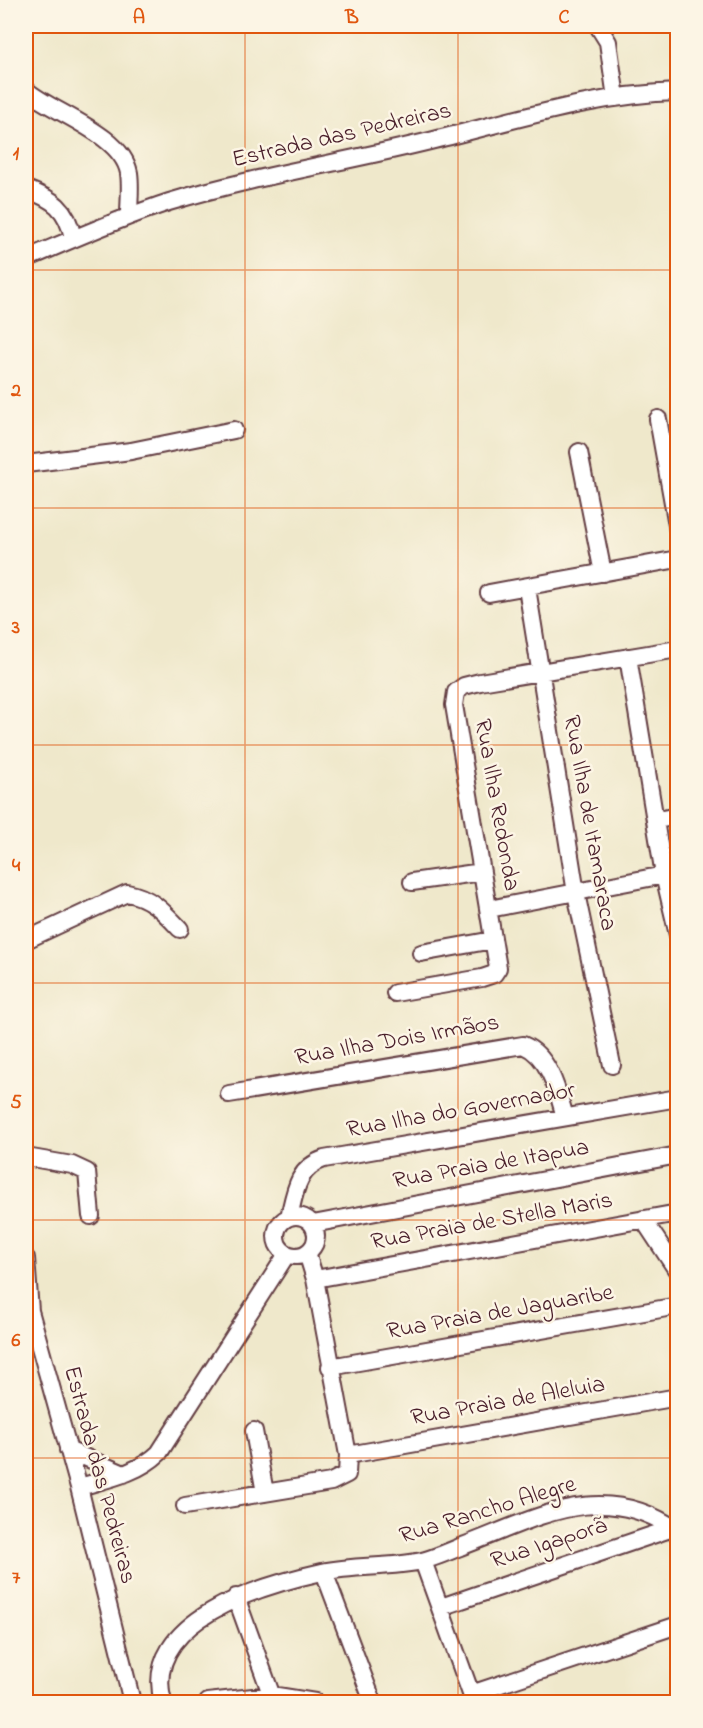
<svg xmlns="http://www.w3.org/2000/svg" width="703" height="1728" viewBox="0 0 703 1728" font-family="'Indie Flower',sans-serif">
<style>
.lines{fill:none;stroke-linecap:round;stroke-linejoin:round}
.minor-casing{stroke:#633d43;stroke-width:20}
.minor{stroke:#fff;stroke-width:16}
.grid{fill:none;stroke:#e0560e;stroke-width:1.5;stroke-opacity:0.55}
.labels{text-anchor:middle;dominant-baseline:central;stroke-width:5;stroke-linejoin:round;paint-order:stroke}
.street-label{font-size:24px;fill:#4a1f2b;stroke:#fcf5e5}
.neatline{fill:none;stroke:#e0560e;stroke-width:2}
.grid-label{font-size:20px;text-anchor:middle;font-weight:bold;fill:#e0560e}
</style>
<rect width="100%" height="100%" fill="#fcf5e5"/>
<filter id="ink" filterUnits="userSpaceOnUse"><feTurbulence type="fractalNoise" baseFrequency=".0167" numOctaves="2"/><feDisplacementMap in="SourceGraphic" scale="12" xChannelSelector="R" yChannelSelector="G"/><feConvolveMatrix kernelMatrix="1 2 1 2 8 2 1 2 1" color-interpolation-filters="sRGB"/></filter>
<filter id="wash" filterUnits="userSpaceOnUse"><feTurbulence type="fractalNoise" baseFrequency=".008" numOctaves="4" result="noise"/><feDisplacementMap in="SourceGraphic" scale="24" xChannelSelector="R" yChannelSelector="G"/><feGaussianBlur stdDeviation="1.35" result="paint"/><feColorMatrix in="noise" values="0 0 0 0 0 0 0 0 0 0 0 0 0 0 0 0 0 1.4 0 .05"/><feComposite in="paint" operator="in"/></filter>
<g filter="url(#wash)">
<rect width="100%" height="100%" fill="#efe8cb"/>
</g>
<g filter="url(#ink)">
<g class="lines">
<defs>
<path id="minor" d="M598,26L608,42L616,98
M26,90C53,113 122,134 129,173C131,187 129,202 129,216
M26,189C53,199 67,208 73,238
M26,259C73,239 120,218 169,202C255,176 346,162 434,140C513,121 595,94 678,92
M658,419L678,531
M579,452L603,573
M26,464L131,451L234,430
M527,588L576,893L612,1065
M489,593L678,559
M628,657L664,875L678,935
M657,820L678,816
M412,882L482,872
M489,909L664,875
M26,940L127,893C151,897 164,912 180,929
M421,953L493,940
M395,993L482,978L494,974L498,968L454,705L456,692L464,686L480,682L678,649
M229,1094L523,1045C550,1056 558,1093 565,1117
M26,1157L72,1165L87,1172L91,1216
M276 1236a20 20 0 1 1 40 0a20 20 0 1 1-40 0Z
M289,1217C295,1192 297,1168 324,1159L678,1098
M643,1219L678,1272
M313,1224L678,1155
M26,1258L30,1311L79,1487L132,1702
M315,1279L678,1213
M330,1367L678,1306
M254,1431L265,1493
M68,1450L124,1474
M348,1455L678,1397
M79,1487C107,1479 137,1474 159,1453L287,1254
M185,1506L331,1482L347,1474L348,1455L315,1279L307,1253
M423,1561L474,1702
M324,1572L373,1702
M236,1597L274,1702
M441,1607L673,1528
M471,1694L678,1625
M163,1702C140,1620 263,1585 322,1572C355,1565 389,1568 422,1561C434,1558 448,1552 460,1547C536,1519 601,1477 678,1531
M208,1702L271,1695L315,1702"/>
</defs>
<use href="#minor" class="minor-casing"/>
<use href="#minor" class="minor"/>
</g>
</g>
<path class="grid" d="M245,26V1702M458,26V1702M26,270H678M26,508H678M26,745H678M26,983H678M26,1220H678M26,1458H678"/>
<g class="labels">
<g class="street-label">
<text transform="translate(342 136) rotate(-13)">Estrada das Pedreiras</text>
<text transform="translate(496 805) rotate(80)">Rua Ilha Redonda</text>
<text transform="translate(589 823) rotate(80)">Rua Ilha de Itamaraca</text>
<text transform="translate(397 1041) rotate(-10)">Rua Ilha Dois Irmãos</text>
<text transform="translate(461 1111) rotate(-10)">Rua Ilha do Governador</text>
<text transform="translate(491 1165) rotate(-10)">Rua Praia de Itapua</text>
<text transform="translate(492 1222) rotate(-10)">Rua Praia de Stella Maris</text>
<text transform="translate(500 1313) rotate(-10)">Rua Praia de Jaguaribe</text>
<text transform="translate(508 1402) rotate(-10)">Rua Praia de Aleluia</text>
<text transform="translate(99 1475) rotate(75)">Estrada das Pedreiras</text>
<text transform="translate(488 1511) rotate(-17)">Rua Rancho Alegre</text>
<text transform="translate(549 1544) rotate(-18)">Rua Igaporã</text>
</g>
</g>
<rect width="703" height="1728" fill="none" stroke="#fcf5e5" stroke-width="66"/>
<rect x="33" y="33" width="637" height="1662" class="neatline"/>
<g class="grid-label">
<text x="139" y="23">A</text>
<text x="352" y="23">B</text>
<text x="564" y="23">C</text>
<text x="16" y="159">1</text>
<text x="16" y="396">2</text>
<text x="16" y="633">3</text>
<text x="16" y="871">4</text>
<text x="16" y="1108">5</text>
<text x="16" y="1346">6</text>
<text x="16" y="1583">7</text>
</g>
</svg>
